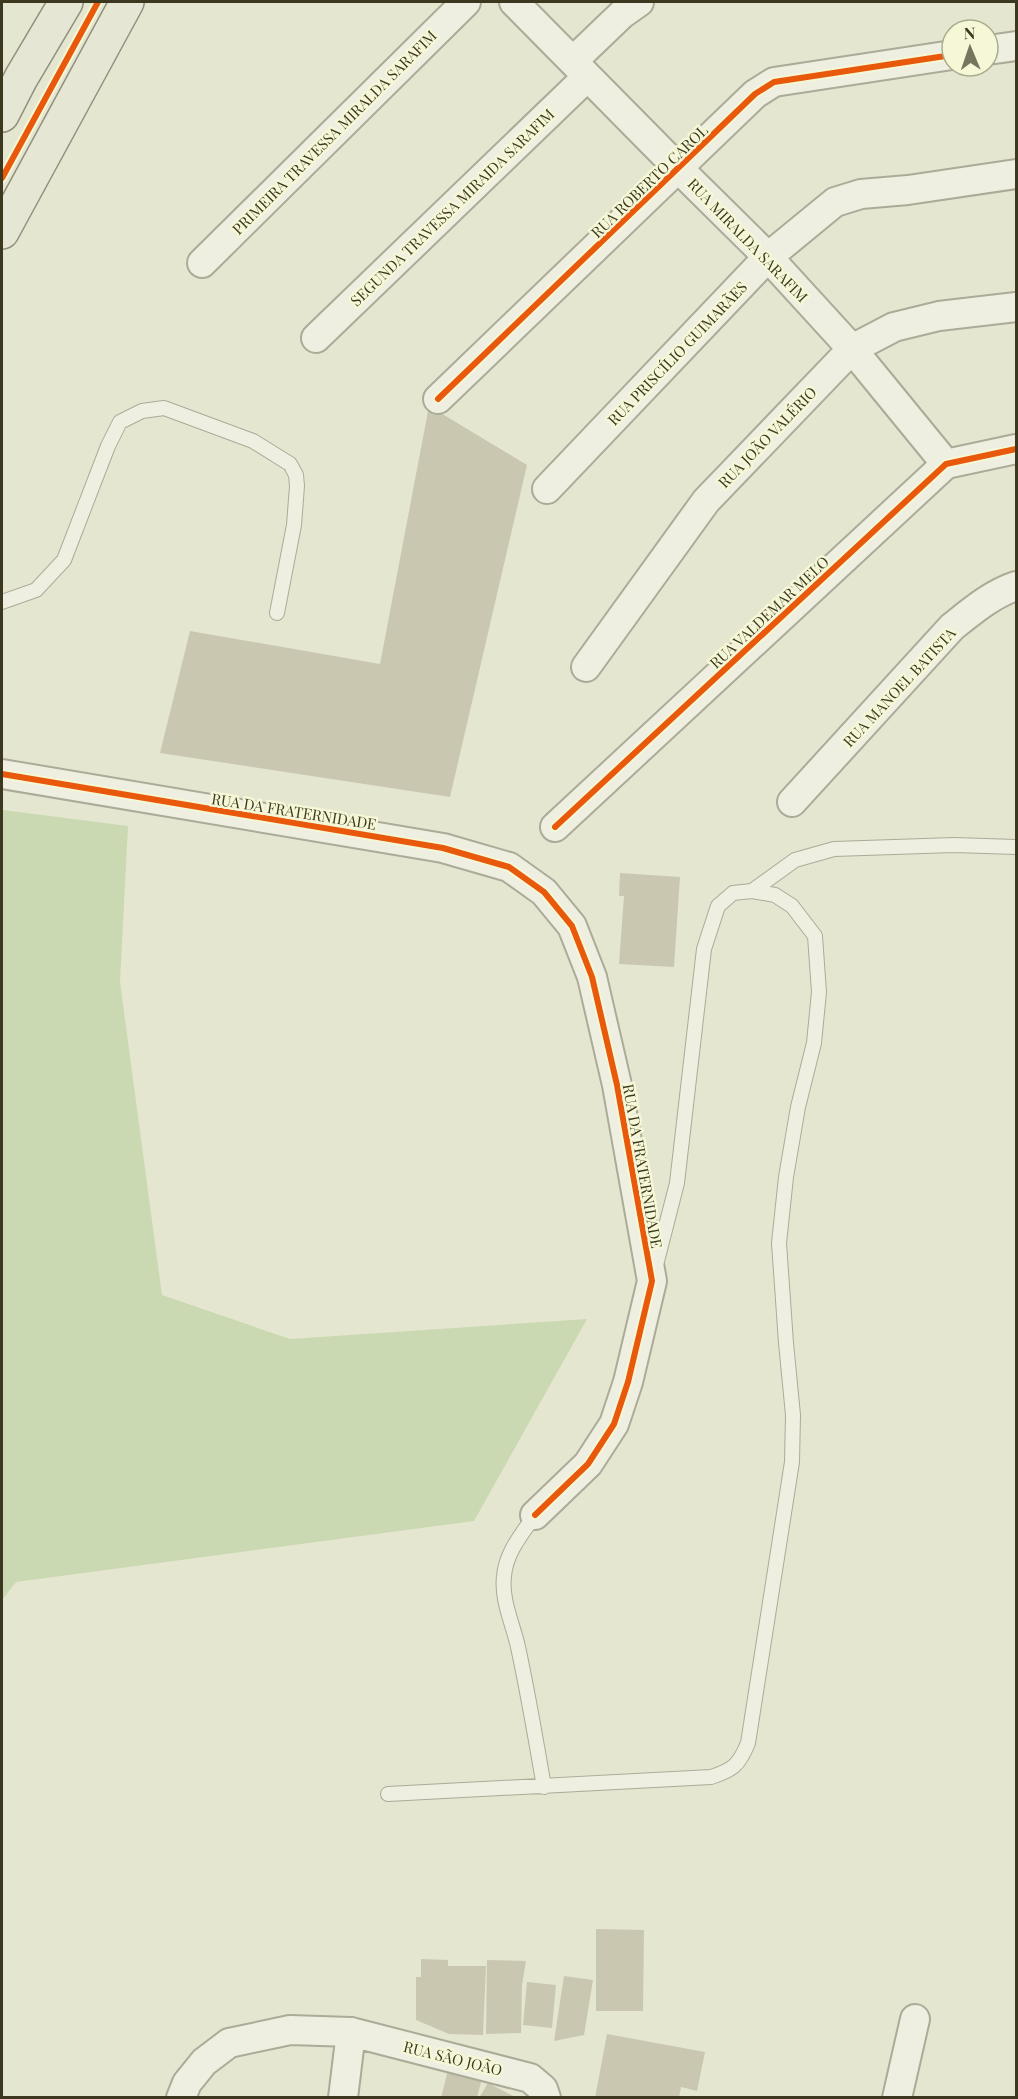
<svg xmlns="http://www.w3.org/2000/svg" width="1018" height="2099" viewBox="0 0 1018 2099" font-family="'Playfair Display',serif">
<style>
.green{fill:#cbd9b2}
.building{fill:#cac7b1}
.lines{fill:none;stroke-linecap:round;stroke-linejoin:round}
.service-casing{stroke:#acab98;stroke-width:16}
.minor-casing{stroke:#acab98;stroke-width:32}
.primary-casing{stroke:#91907f;stroke-width:36}
.service{stroke:#eeeee1;stroke-width:14}
.minor{stroke:#eeeee1;stroke-width:28}
.primary{stroke:#e5e6d3;stroke-width:33}
.cycleway-casing{stroke:#f5f7d7;stroke-width:10}
.cycleway{stroke:#e8590c;stroke-width:6}
.labels{text-anchor:middle;dominant-baseline:central;stroke-width:5;stroke-linejoin:round;paint-order:stroke}
.street-label{font-size:15px;fill:#3c381f;stroke:#f5f7d7}
</style>
<rect width="100%" height="100%" fill="#e5e6d0"/>
<path class="green" d="M3,810L128,826L120,982L162,1295L290,1339L587,1319L474,1521L16,1582L2,1600Z"/>
<path class="building" d="M429,406L527,465L450,797L160,753L190,631L380,664Z
M620,873L680,877L674,967L619,964L624,896H619Z
M596,1929L644,1930L643,2011H596Z
M421,1959L448,1960V1966H486L483,2035L449,2034L416,2020V1977H421Z
M487,1960L526,1961L522,1985L521,2033L486,2034Z
M564,1976L593,1980L584,2035L554,2041Z
M527,1982L556,1985L552,2028L523,2025Z
M607,2034L705,2052L697,2091L681,2087L679,2098H595Z
M448,2070L482,2078L477,2098H441Z
M488,2083L517,2098H479Z"/>
<g class="lines">
<defs>
<path id="service" d="M2,602L36,590L64,560L108,446L120,422L142,411L164,408L253,441L290,464L296,475L297,486L294,525L277,613
M752,891L795,860L834,849L954,845L1016,847
M535,1515C522,1534 506,1552 504,1576C501,1600 513,1624 518,1647C528,1693 536,1740 544,1787
M388,1794L711,1777C733,1770 739,1765 748,1743L792,1462L793,1415L786,1343L779,1243L786,1177L798,1107L814,1043L819,992L815,936L792,906L775,895L752,891L733,893L718,906L704,949L677,1183L656,1265"/>
<path id="minor" d="M514,2L679,169L768,257L852,349L946,464
M988,50L1016,46
M573,61L622,14L639,2
M202,263L466,2
M316,338L587,77
M438,399L755,94L774,82L952,55
M547,489L768,257L835,202L861,194L908,190L1016,174
M586,667L706,501L852,349L894,327L939,316L1016,307
M2,774L443,848L509,867L544,892L572,926L592,977L617,1085L652,1281L628,1382L614,1424L588,1464L535,1515
M792,802L952,627C972,611 992,594 1016,586
M555,827L946,464L1016,449
M181,2098L187,2083L204,2062L229,2043L290,2030L351,2032L530,2078L543,2089L546,2098
M343,2098L351,2032
M897,2098L915,2019"/>
<path id="primary" d="M2,115L21,78L66,2
M2,232L127,2"/>
</defs>
<use href="#service" class="service-casing"/>
<use href="#minor" class="minor-casing"/>
<use href="#primary" class="primary-casing"/>
<use href="#service" class="service"/>
<use href="#minor" class="minor"/>
<use href="#primary" class="primary"/>
<defs>
<path id="cycleway" d="M2,178L98,2
M438,399L755,94L774,82L952,55
M2,774L443,848L509,867L544,892L572,926L592,977L617,1085L652,1281L628,1382L614,1424L588,1464L535,1515
M555,827L946,464L1016,449"/>
</defs>
<use href="#cycleway" class="cycleway-casing"/>
<use href="#cycleway" class="cycleway"/>
</g>
<g class="labels">
<g class="street-label">
<text transform="translate(334 132) rotate(-45)">PRIMEIRA TRAVESSA MIRALDA SARAFIM</text>
<text transform="translate(649 181) rotate(-44)">RUA ROBERTO CAROL</text>
<text transform="translate(452 207) rotate(-44)">SEGUNDA TRAVESSA MIRAIDA SARAFIM</text>
<text transform="translate(748 240) rotate(46)">RUA MIRALDA SARAFIM</text>
<text transform="translate(677 353) rotate(-46)">RUA PRISCÍLIO GUIMARÃES</text>
<text transform="translate(767 437) rotate(-46)">RUA JOÃO VALÉRIO</text>
<text transform="translate(769 612) rotate(-43)">RUA VALDEMAR MELO</text>
<text transform="translate(899 687) rotate(-47)">RUA MANOEL BATISTA</text>
<text transform="translate(294 811) rotate(9)">RUA DA FRATERNIDADE</text>
<text transform="translate(643 1166) rotate(80)">RUA DA FRATERNIDADE</text>
<text transform="translate(453 2058) rotate(14)">RUA SÃO JOÃO</text>
</g>
</g>
<rect width="1018" height="2099" fill="none" stroke="#3c381f" stroke-width="6"/>
<g transform="translate(970 48) rotate(358)"><circle r="28" fill="#f5f7d7" stroke="#abab8d" stroke-width="1.5"/>
<path d="M0-4.5L10 22L0 15L-10 22Z" fill="#77755d"/>
<text y="-9" font-size="16" font-weight="bold" text-anchor="middle" fill="#3c381f">N</text>
</g>
</svg>
